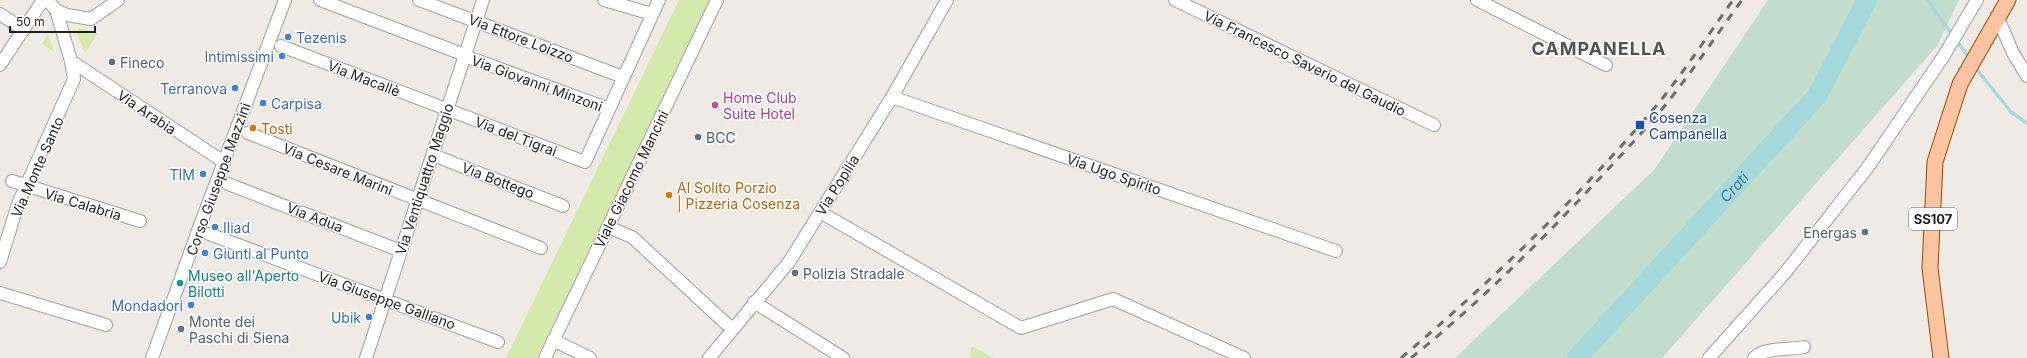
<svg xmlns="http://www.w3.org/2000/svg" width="2027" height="358" viewBox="0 0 2027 358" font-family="Inter,sans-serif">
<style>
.grass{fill:#d4e9ac}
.wetland{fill:#c2ddcc}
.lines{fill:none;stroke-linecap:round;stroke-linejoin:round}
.stream{stroke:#a6d9dc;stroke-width:3.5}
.river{stroke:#a6d9dc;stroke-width:20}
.minor-casing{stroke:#a0a0a0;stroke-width:14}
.major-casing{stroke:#974d02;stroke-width:17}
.minor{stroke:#fff;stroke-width:12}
.major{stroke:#fac4a0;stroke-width:15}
.rail{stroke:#6d6d6d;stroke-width:3;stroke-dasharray:8 8;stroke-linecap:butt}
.shop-dot{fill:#3f7fe0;stroke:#fff;stroke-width:1.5}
.service-dot{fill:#5c6f8a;stroke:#fff;stroke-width:1.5}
.hotel-dot{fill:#d1479c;stroke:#fff;stroke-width:1.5}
.transit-dot{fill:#1a4fb4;stroke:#fff;stroke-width:1.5}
.food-dot{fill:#e8710a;stroke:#fff;stroke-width:1.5}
.culture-dot{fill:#0f9aa8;stroke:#fff;stroke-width:1.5}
.labels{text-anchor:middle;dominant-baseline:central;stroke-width:3;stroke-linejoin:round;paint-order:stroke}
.shield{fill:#fff;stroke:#626262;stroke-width:1}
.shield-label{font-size:13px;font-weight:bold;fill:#1f1f1f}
.shop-label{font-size:14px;fill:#366cbe;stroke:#fff;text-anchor:end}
.street-label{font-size:14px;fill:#1f1f1f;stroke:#fff}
.service-label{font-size:14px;fill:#4e5e75;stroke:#fff;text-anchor:start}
.hotel-label{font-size:14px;fill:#b23c85;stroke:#fff;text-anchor:start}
.transit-label{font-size:14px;fill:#164399;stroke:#fff;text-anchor:start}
.food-label{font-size:14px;fill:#c56008;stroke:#fff;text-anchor:start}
.culture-label{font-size:14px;fill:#0d838f;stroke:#fff;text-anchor:start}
.water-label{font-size:15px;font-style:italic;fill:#437a96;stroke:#fff}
.district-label{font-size:18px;font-weight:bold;letter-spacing:1px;fill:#525252;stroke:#fff}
</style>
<rect width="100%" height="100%" fill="#f0eae5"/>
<path class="grass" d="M679,0H712L537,358H506Z
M78,28L98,33L85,53L77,33Z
M48,34L54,52L42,44Z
M972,346L993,358H969Z"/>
<path class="wetland" d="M1768,0H1959L1937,46L1662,358H1455L1654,170Z"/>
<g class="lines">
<path class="stream" d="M1927,0L1970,59
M1974,66L2011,112L2027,123"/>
<path class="river" id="s1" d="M1577,358L1817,96L1867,0"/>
<defs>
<path id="minor" d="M320,0L465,55
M419,0L623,77
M604,0L652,14
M1175,0L1434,125
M1477,0L1606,65
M56,10L67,15L91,19L118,0
M0,14L24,30
M1998,18L2013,53L2027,76
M281,46L585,162L659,0
M465,56L609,109
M71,61L224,162
M0,65L43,0
M892,97L1336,251
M248,133L541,248
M433,155L563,206
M12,181L140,221
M228,184L401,251
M820,212L1021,328L1113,299L1244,358
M608,227L632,237L732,329
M209,234L498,342
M0,262L18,204L74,79L71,61L56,10L47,0
M0,293L106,325
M754,302L843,358
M553,340L590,358
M152,358L199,228L285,0
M366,358L483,0
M545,358L717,0
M709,358L789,262L892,97L947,0
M1709,358L1785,273L1868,167L1943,57L1977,0
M1754,358C1764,347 1789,350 1804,347"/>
<path id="major" d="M1941,358L1930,268L1935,162L1960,84L2008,0"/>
</defs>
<use href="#minor" class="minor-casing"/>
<use href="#major" class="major-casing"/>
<use href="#minor" class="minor"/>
<use href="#major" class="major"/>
<path class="rail" d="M1401,358C1493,280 1579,197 1657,105C1684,72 1708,35 1733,0
M1411,358C1473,308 1529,253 1583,196C1610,167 1638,138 1663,108C1691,73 1716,36 1742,0"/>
</g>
<g class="shop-dot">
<circle cx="288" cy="37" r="4"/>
<circle cx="282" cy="56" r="4"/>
<circle cx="235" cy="88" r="4"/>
<circle cx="263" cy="103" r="4"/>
<circle cx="203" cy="174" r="4"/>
<circle cx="215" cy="227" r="4"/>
<circle cx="205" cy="253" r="4"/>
<circle cx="191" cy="305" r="4"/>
<circle cx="369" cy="317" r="4"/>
</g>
<g class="service-dot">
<circle cx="112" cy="62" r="4"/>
<circle cx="698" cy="137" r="4"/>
<circle cx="1865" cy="232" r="4"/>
<circle cx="795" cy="273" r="4"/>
<circle cx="181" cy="329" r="4"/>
</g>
<circle class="hotel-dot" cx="715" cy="105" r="4"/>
<rect class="transit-dot" x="1635" y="120" width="10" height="10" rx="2"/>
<g class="food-dot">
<circle cx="253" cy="128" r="4"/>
<circle cx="669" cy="195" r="4"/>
</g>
<circle class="culture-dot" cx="180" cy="283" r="4"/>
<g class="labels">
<rect class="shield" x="1909" y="208" width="48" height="22" rx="3"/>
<g class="shield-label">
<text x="1933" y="219">SS107</text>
</g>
<g class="shop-label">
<text x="296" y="37" text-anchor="start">Tezenis</text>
<text x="274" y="56">Intimissimi</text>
<text x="227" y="88">Terranova</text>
<text x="271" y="103" text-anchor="start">Carpisa</text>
<text x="195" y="174">TIM</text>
<text x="223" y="227" text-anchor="start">Iliad</text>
<text x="213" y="253" text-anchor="start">Giunti al Punto</text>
<text x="183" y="305">Mondadori</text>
<text x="361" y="317">Ubik</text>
</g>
<g class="street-label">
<text transform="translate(521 38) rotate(21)">Via Ettore Loizzo</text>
<text transform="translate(1305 63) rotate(26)">Via Francesco Saverio del Gaudio</text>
<text transform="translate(364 78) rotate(21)">Via Macallè</text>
<text transform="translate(537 83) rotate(20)">Via Giovanni Minzoni</text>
<text transform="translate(147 112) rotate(34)">Via Arabia</text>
<text transform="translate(516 136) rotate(21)">Via del Tigrai</text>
<text transform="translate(37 167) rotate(-66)">Via Monte Santo</text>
<text transform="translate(338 169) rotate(22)">Via Cesare Marini</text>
<text transform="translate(1114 174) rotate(19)">Via Ugo Spirito</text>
<text transform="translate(218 179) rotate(-70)">Corso Giuseppe Mazzini</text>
<text transform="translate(424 179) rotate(-72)">Via Ventiquattro Maggio</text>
<text transform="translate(631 179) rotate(-64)">Viale Giacomo Mancini</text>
<text transform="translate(498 180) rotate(21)">Via Bottego</text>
<text transform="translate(837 185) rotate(-58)">Via Popilia</text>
<text transform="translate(83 204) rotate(17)">Via Calabria</text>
<text transform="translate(315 217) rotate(21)">Via Adua</text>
<text transform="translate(387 300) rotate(20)">Via Giuseppe Galliano</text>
</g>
<g class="service-label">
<text x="120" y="62">Fineco</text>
<text x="706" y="137">BCC</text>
<text x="1857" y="232" text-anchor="end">Energas</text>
<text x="803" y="273">Polizia Stradale</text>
<text x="189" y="321">Monte dei<tspan x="189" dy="16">Paschi di Siena</tspan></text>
</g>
<g class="hotel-label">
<text x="723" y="97">Home Club<tspan x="723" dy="16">Suite Hotel</tspan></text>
</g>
<g class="transit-label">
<text x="1649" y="117">Cosenza<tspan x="1649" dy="16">Campanella</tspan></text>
</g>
<g class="food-label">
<text x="261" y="128">Tosti</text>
<text x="677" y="187">Al Solito Porzio<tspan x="677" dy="16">| Pizzeria Cosenza</tspan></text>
</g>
<g class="culture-label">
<text x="188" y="275">Museo all'Aperto<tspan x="188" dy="16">Bilotti</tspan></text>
</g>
<g class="water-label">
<text stroke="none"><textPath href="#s1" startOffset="232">Crati</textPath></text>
</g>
<g class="district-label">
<text x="1599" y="48">CAMPANELLA</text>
</g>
</g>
<path d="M10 26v6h85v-6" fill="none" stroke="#1f1f1f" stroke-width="2"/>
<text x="16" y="26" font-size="12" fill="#1f1f1f" stroke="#ffffff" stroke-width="3" paint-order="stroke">50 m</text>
</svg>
